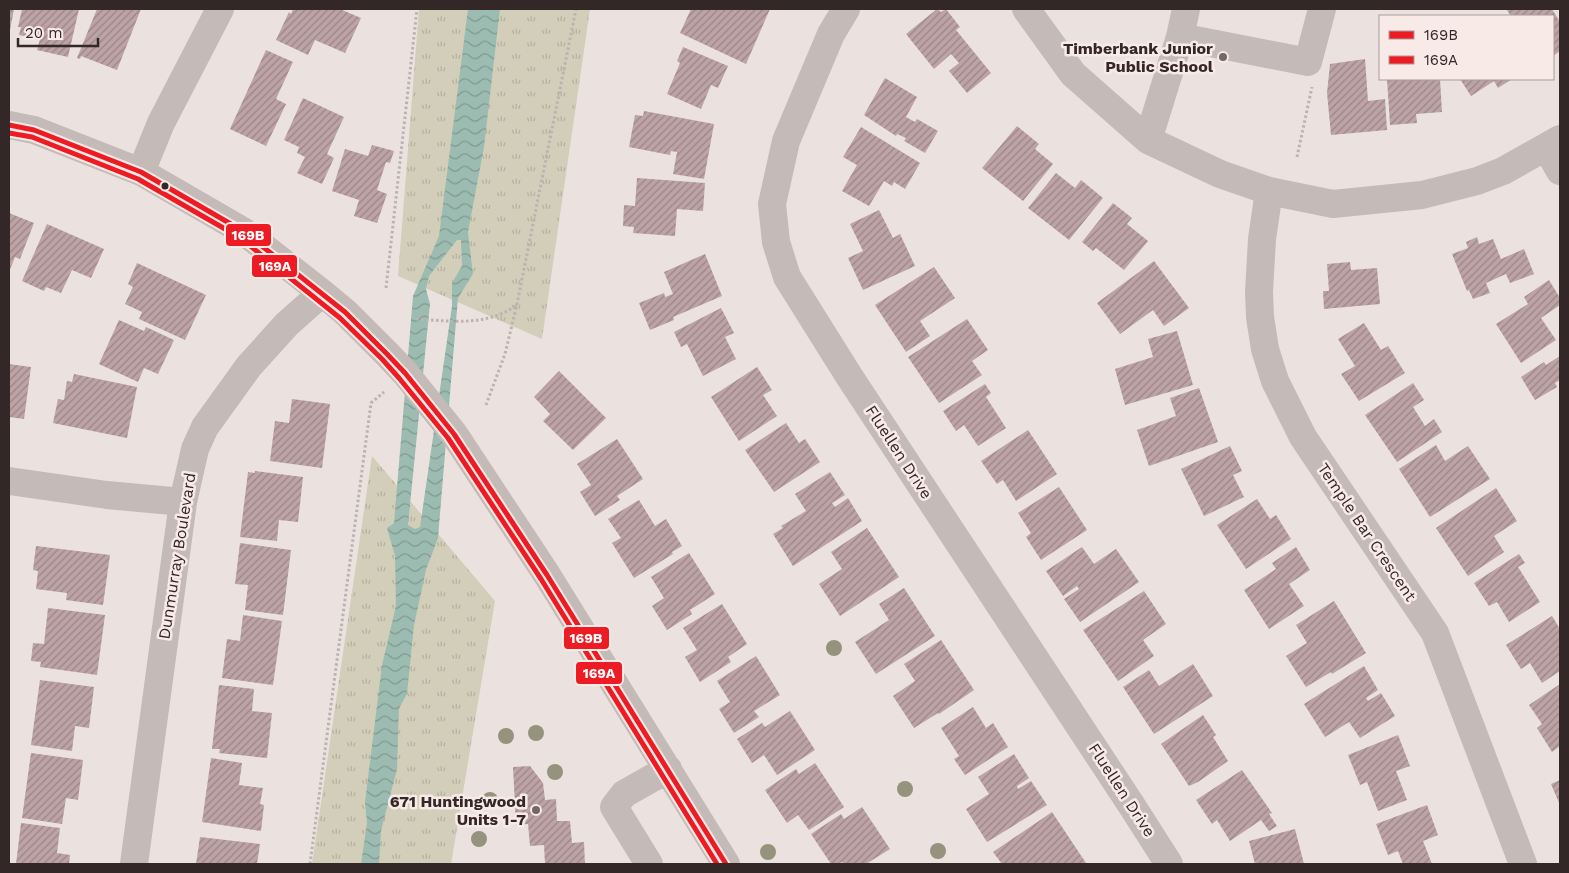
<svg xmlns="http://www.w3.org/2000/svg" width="1569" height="873" viewBox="0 0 1569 873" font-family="'Work Sans',sans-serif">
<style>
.grass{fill:url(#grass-tufts)}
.water{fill:url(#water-waves);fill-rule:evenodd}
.building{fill:url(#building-hatch)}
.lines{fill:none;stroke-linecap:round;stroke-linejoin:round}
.path{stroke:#bcb2b1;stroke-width:3;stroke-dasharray:2.5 2.5;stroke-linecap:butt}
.minor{stroke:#c4bab8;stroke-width:28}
.bus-1-casing{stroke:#f8eae6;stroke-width:9}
.bus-2-casing{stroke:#f8eae6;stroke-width:9}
.bus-1{stroke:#ed1c24;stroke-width:5}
.bus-2{stroke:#ed1c24;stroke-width:5}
.tree{fill:#95927d}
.poi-dot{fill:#746867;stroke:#f8eae6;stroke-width:2}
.bus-dot{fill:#342727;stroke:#f8eae6;stroke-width:2}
.labels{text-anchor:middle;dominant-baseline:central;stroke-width:5;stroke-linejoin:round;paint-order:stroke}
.poi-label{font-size:16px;font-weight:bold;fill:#342727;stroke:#f8eae6;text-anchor:end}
.street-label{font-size:16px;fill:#342727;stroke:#f8eae6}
.line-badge{stroke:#f8eae6;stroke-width:2}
.badge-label{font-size:14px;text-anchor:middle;font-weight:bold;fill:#fff}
</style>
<defs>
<pattern id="grass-tufts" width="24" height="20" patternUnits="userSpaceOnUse" patternTransform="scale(1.25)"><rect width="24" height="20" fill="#d2ceba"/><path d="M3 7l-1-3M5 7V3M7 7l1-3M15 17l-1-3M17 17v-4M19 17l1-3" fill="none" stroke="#b5b1a0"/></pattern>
<pattern id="water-waves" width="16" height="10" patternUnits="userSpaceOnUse" patternTransform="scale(1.25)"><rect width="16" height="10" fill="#9dbcb1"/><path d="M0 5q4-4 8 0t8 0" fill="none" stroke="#819990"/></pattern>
<pattern id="building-hatch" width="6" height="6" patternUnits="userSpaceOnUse" patternTransform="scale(1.25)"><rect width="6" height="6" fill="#bda3a4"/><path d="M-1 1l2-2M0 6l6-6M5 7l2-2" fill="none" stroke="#9a8586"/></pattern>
</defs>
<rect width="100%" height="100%" fill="#ebe2df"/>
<path class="grass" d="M419,9H590L542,339L398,276Z
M372,456L495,601L451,864H312Z"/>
<path class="water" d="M468,9H500L484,147L468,232L473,274L458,298L438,538L426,570L414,625L407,694L399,708L397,769L381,831L379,864H361L367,823L365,802L382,665L396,606L395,556L387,528L394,523L413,296L439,236ZM457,240H461L462,266L452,283V306L420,527L415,529L408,525L430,304L426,289L429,276Z"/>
<path class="building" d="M9,9H14L10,30H9Z
M22,9H79L68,57L37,50L40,39L19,35L21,27H18Z
M97,9H141L117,70L81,56L80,59L77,58Z
M293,9H340L361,18L345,53L315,40L308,55L276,40L289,12L291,14Z
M691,9H770L746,64L680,33Z
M937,9L941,12L946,9L960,27L956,30L991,73L967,93L949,71L959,63L951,54L934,69L906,34Z
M1506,9H1552L1560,22V51L1553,56V16H1511Z
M683,47L728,66L718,88L711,85L701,109L667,94L680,63L677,61Z
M266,50L293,62L276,99L286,104L266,146L230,129Z
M1365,59L1368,101L1385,99L1387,130L1331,135L1327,93L1330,64Z
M885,78L917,97L906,117L915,122L917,119L938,131L925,153L904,141L906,138L897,134L896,136L864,115Z
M1387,79H1440L1442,112L1416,114L1417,123L1390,125Z
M1460,79H1512L1498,88L1494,81L1471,96Z
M303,98L344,117L327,154L334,158L322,184L297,173L305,157L297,153L299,147L284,140Z
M644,111L714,124L704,179L673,174L677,152L671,151L670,155L629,147L635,115L643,116Z
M1017,126L1039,144L1035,149L1053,164L1023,201L982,168Z
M861,127L920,163L905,189L894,182L892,186L884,181L869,206L842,191L857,165L843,157Z
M372,145L394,151L390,163L386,162L377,190L387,194L377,223L354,216L359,200L332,191L345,149L368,156Z
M1056,173L1075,188L1081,180L1103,198L1069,240L1028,208Z
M637,178L705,183L703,211L677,209L675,236L633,233L634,227L623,226L624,205L635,206Z
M1113,203L1132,218L1127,224L1148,241L1124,270L1096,248L1093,251L1082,242Z
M879,210L893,238L900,234L915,266L863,290L848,258L863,251L850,224Z
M9,213L34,223L20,259L15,257L9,272Z
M47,224L104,249L91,278L72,270L61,293L46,287L44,291L22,281Z
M1477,237L1479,244L1493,239L1501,259L1524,249L1534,274L1510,283L1506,274L1486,283L1490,293L1473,299L1469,290L1467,291L1452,254L1468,248L1466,242Z
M705,254L722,296L673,317L674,320L650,330L639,303L664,293L665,297L673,294L664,272Z
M1154,261L1189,308L1164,326L1153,310L1120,334L1097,303Z
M1350,262L1351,270L1377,268L1380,304L1324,309L1323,291H1329L1327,264Z
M137,263L206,295L185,340L139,319L142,312L125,304L133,287L128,284Z
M934,267L955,298L920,321L930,336L906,352L875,305Z
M1549,280L1560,298V305L1541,318L1556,340L1521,363L1496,324L1528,304L1524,297Z
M721,308L734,333L725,337L736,359L703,376L687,344L681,347L674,332Z
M967,319L988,350L972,361L982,375L939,403L908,357Z
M119,320L144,331L146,327L174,340L158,374L144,368L138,382L99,364Z
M1364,323L1381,350L1388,346L1405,373L1359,401L1341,374L1355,366L1338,339Z
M1177,331L1193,385L1125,405L1115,369L1153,357L1148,339Z
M1560,356V380L1555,383L1557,387L1535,400L1521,377L1544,362L1546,365Z
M9,364L31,367L24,419L9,417Z
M757,367L772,390L763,395L777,416L739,441L711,397Z
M559,371L606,418L573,450L543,421L550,414L534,397Z
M74,374L137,387L127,438L53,423L58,399L64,400L67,381L72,382Z
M1413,383L1424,400L1413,407L1425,426L1434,419L1442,432L1397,462L1365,415Z
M985,384L991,393L986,397L1006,428L978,446L964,425L956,431L943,411Z
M1199,388L1218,442L1149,466L1137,430L1176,416L1170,398Z
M292,399L330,404L322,468L270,461L275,421L289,423Z
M786,423L799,443L805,439L820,462L774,492L745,450Z
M1028,430L1057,474L1016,501L1003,480L997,484L981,461Z
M617,439L643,479L617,496L620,500L595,516L580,492L591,485L577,464Z
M1436,445L1445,461L1468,446L1490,479L1430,517L1399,469Z
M1230,446L1242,471L1233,475L1244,497L1204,516L1181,469Z
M255,471L303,477L298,522L279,520L277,541L240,537L248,472L255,473Z
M830,472L845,495L832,503L835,507L848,498L862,521L793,566L773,534L783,528L781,526L806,511L795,494Z
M1059,487L1087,530L1041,560L1026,537L1031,533L1018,513Z
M1496,488L1517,521L1494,536L1504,552L1468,576L1436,528Z
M1257,499L1270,519L1276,515L1291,539L1246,569L1217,525Z
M639,500L655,526L666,519L682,546L672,552L673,554L634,578L612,543L621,538L608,519Z
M867,528L899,577L840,616L819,584L842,569L831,552Z
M240,543L291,550L283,615L245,610L248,585L235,584Z
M36,546L110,555L103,605L66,600L67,593L36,589L38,571L33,570Z
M1082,547L1094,564L1116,549L1139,582L1080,622L1064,599L1079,589L1077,586L1063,596L1046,571Z
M1296,547L1310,570L1289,584L1304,606L1269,629L1244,590L1276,569L1272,563Z
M689,553L715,594L690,610L692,614L667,630L652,606L664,598L651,577Z
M1519,554L1525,563L1518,567L1540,602L1509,622L1497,602L1489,606L1474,583Z
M904,588L935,636L876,674L855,642L889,620L879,604Z
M1144,591L1166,624L1143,640L1154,656L1118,681L1083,630Z
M1334,601L1366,653L1332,674L1331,672L1306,687L1286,656L1307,643L1296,625Z
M722,604L747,644L728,657L731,662L700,682L685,657L697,650L683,628Z
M48,608L105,615L97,675L40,667L41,662L31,661L33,643L44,644Z
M243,615L282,621L273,685L222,678L227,639L240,641Z
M1552,616L1560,629V671L1542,683L1530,663L1521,669L1506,645Z
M941,640L974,690L939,714L938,713L914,728L893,696L915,681L904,664Z
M756,656L780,695L754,711L759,717L734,733L719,709L730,702L717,681Z
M1193,664L1213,696L1154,734L1123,687L1149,670L1159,686Z
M1364,666L1378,690L1366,698L1368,701L1381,693L1395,716L1360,738L1349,722L1325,737L1304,704Z
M40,680L94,687L89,728L75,726L72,751L31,745Z
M1560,684V746L1552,752L1537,728L1542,724L1529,705Z
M219,685L254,689L252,711L272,713L267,758L219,753L220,749H212Z
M973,707L986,728L993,723L1008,747L965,775L954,759L959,756L941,728Z
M790,711L815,750L777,775L764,755L752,763L737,739L762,723L765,727Z
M1203,715L1216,735L1213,737L1228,761L1198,782L1189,786L1161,744Z
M1398,735L1410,766L1396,771L1407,800L1378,811L1367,782L1360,785L1348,755Z
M31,753L83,760L78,800L66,798L62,824L22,818Z
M1014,754L1029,778L1017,786L1018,789L1031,781L1047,805L987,842L966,809L989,794L978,777Z
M211,758L242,763L239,785L263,788L260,804L264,805L261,831L202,822Z
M815,763L844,807L809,830L798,815L787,823L765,790L796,769L799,774Z
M530,766L543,783L545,800L556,799L557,821H570L572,843L584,842L585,864H545L544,845L530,846L528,824L516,825L513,767Z
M1242,770L1272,813L1269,814L1277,826L1269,831L1261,820L1230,841L1217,820L1212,824L1196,800Z
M1560,780V805L1551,784Z
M1427,805L1438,835L1423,841L1432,864H1403L1398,851L1388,855L1376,824Z
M862,807L890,849L866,864H843L842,862L838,864H831L811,834L841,814L844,819Z
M1052,812L1086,863L1084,864H1002L993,852Z
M21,823L60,828L57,853L70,855L69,864H16Z
M1295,829L1304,864H1255L1249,841Z
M200,837L260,844L257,864H196Z"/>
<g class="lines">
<path class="path" d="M1297,157L1312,87
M386,288L417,9
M416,319C452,321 486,327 517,305
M486,405L505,354L517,304L576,9
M310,864L371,403L384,392"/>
<path class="minor" d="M846,9L831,34L786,141L772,204L776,242L787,277L849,376L1132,806L1169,864
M1026,9L1073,74L1148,140L1220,174L1269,191L1333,204L1422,195L1477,181L1503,171L1560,139
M1180,37L1186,9
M9,125L34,130L141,172L243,231L322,293L345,312L387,354L405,373L454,434L547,575L726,864
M1148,140L1180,37L1308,62L1322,9
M1547,148L1560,171
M141,172L161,123L220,9
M1269,191L1262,239L1259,292L1260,317L1265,349L1275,381L1303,437L1435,633L1523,864
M9,481L107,495L183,502
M134,864L183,502L195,449L205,427L249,366L287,324L322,293
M649,864L614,807L624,794L668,769"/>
<defs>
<path id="bus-1" d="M9,125L34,130L141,172L243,231L345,312L387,354L405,373L454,434L547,575L726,864"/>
<path id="bus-2" d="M9,133L32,137L138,179L239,237L340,318L382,359L399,378L448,438L541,579L717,864"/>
</defs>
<use href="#bus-1" class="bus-1-casing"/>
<use href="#bus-2" class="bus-2-casing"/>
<use href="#bus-1" class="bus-1"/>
<use href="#bus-2" class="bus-2"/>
</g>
<g class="tree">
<circle cx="834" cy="648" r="8"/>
<circle cx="536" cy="733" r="8"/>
<circle cx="506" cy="736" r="8"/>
<circle cx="555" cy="772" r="8"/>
<circle cx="905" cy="789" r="8"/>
<circle cx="490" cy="800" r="8"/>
<circle cx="479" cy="839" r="8"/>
<circle cx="938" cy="851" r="8"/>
<circle cx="768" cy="852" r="8"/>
</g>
<g class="poi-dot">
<circle cx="1223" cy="57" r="5"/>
<circle cx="536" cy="810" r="5"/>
</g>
<circle class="bus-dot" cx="165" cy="186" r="4.5"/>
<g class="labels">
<g class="poi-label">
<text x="1213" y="48">Timberbank Junior<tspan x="1213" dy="18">Public School</tspan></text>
<text x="526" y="801">671 Huntingwood<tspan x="526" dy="18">Units 1-7</tspan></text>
</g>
<g class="street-label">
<text transform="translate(899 452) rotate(57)">Fluellen Drive</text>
<text transform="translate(1367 532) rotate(56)">Temple Bar Crescent</text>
<text transform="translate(177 556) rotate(-81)">Dunmurray Boulevard</text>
<text transform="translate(1122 790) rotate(57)">Fluellen Drive</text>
</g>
</g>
<g class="line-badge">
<rect x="225" y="223" width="47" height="24" rx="5" fill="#ed1c24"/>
<rect x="251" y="254" width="47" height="24" rx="5" fill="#ed1c24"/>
<rect x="563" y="626" width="47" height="24" rx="5" fill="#ed1c24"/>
<rect x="575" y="661" width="48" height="24" rx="5" fill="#ed1c24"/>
</g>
<g class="badge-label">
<text x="248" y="240">169B</text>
<text x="275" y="271">169A</text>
<text x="586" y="643">169B</text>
<text x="599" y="678">169A</text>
</g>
<rect width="1569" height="873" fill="none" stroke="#342727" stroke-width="20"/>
<rect x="1379" y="15" width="175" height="65" fill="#f8eae6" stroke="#aa9c9a"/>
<rect x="1389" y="31" width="25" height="8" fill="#ed1c24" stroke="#aa9c9a"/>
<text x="1424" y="40" font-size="15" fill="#342727">169B</text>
<rect x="1389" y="56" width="25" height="8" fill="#ed1c24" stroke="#aa9c9a"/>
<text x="1424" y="65" font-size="15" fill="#342727">169A</text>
<path d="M18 38v8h80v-8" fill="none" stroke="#342727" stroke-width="2.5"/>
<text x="25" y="38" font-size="15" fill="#342727" stroke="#f8eae6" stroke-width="4" paint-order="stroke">20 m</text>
</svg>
